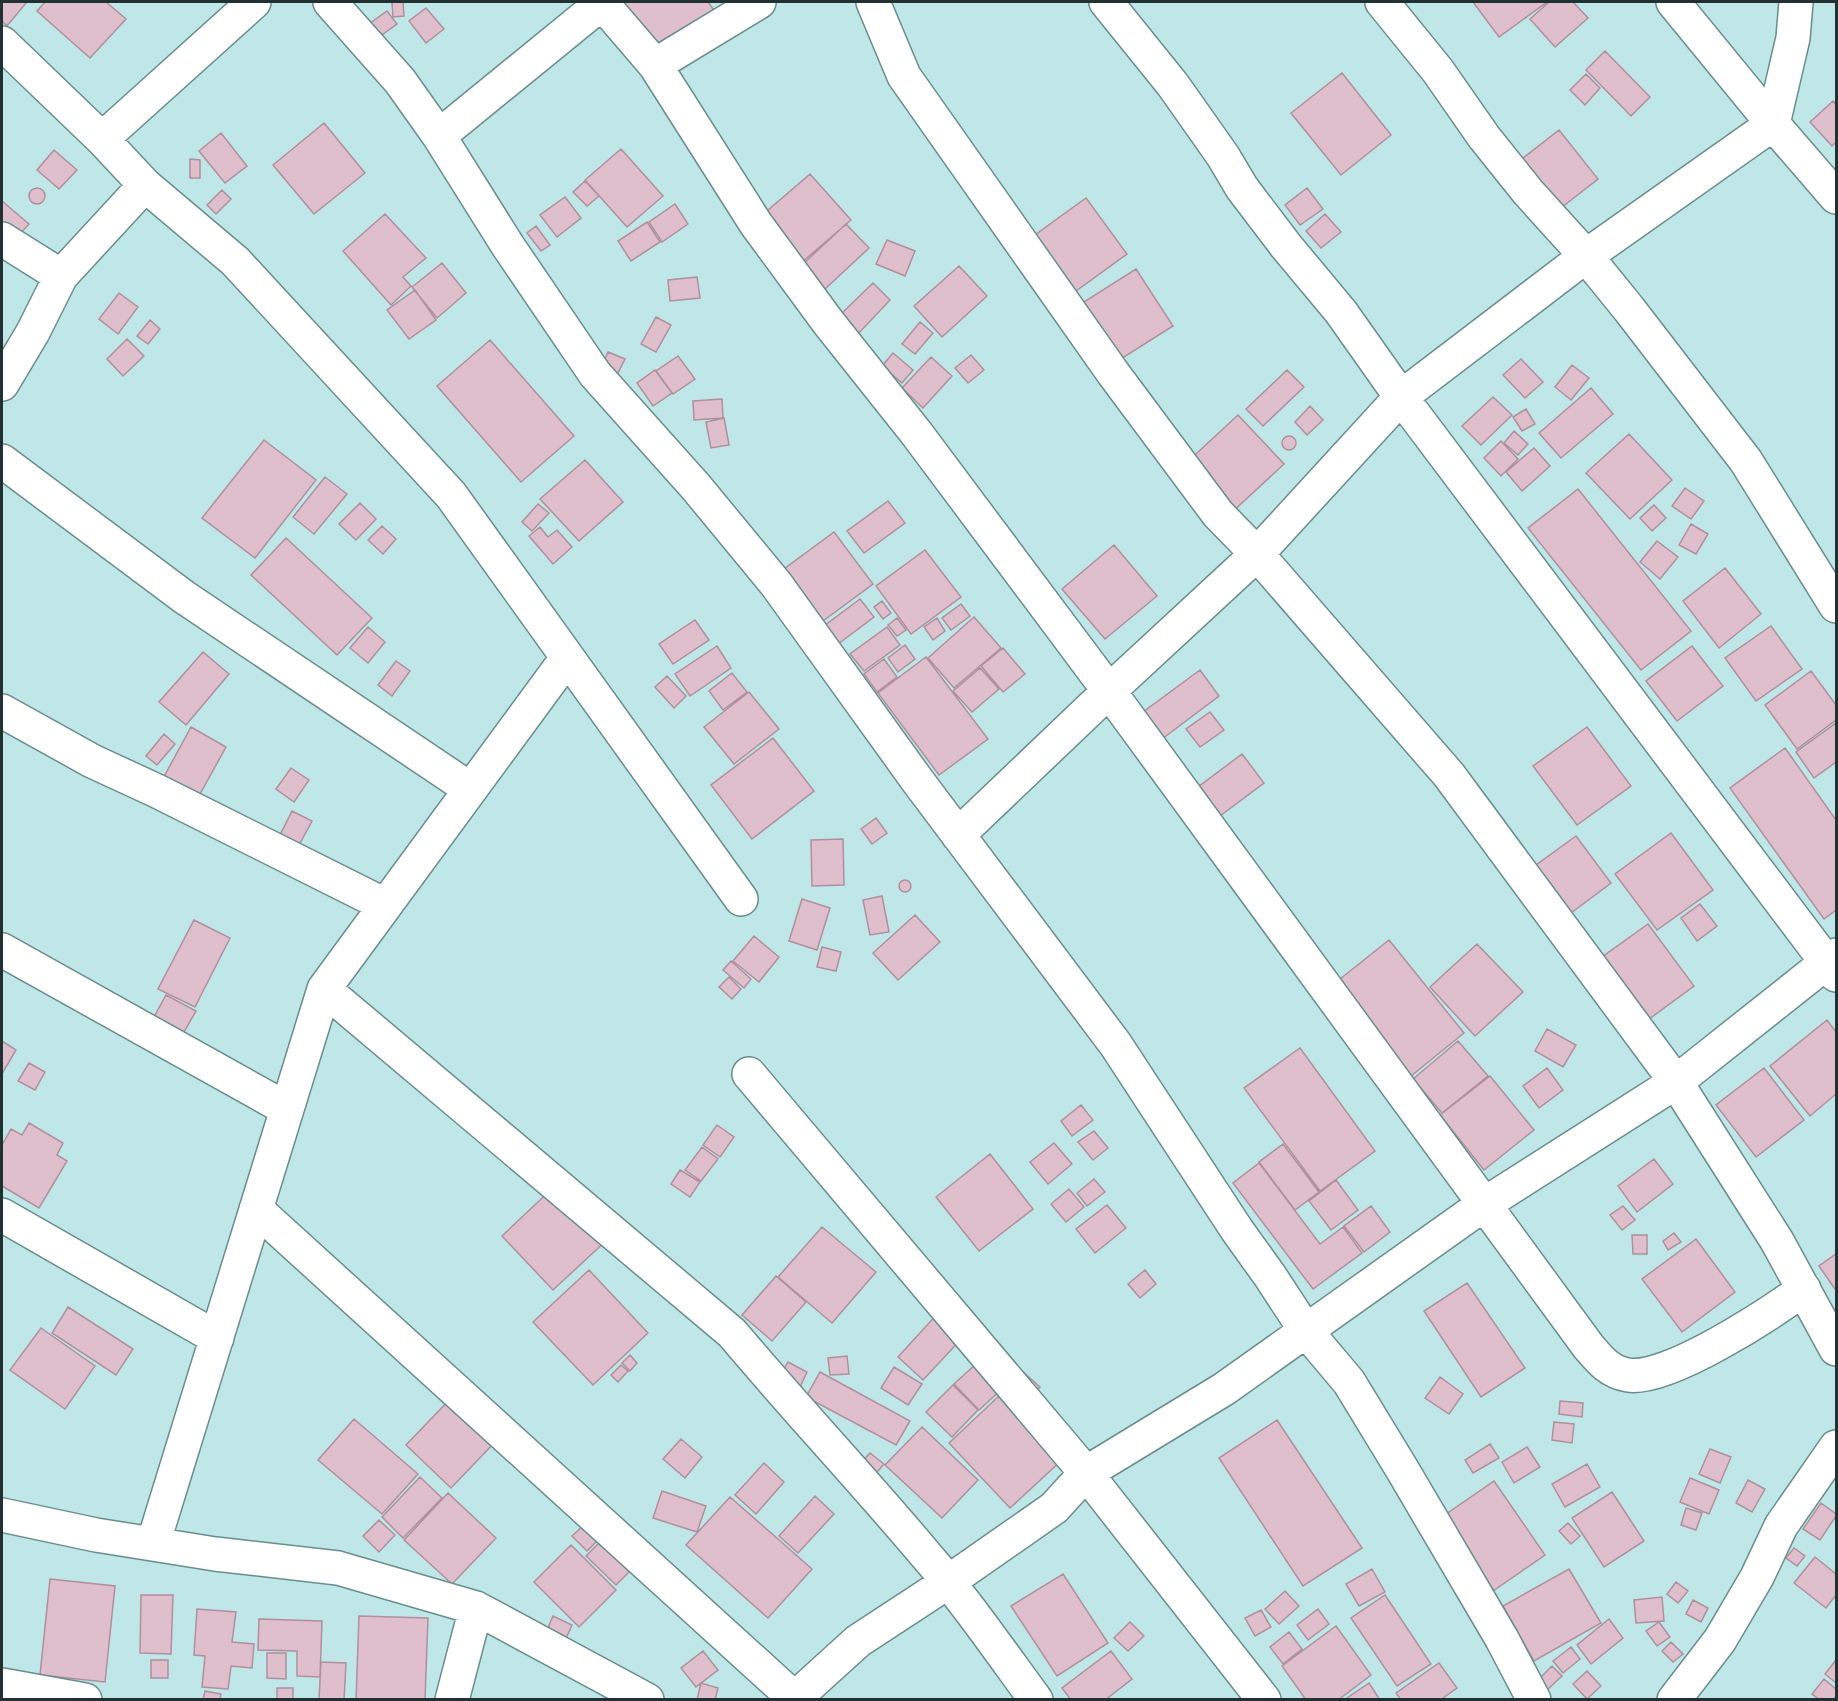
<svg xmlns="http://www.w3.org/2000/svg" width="1838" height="1701" viewBox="0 0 1838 1701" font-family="'Nunito Sans',sans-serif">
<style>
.building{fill:#e0bfcc;stroke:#af909c;stroke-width:1.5}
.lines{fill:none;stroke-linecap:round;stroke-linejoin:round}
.street-casing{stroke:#688d8e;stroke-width:36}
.street{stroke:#fff;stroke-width:33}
</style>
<rect width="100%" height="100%" fill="#c0e7e8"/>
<path class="building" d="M2,2H27L7,26L2,21Z
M45,2H106L126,19L90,58L37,11Z
M392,2H403L404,16L393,17Z
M616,2H708L714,10L655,53Z
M1473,2H1547L1499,37Z
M1549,2H1573L1588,18L1555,47L1530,19Z
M426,8L444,29L426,43L409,21Z
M387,11L397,24L379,37L369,24Z
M1605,51L1650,97L1631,116L1586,70Z
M1342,73L1391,135L1341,175L1291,113Z
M1586,74L1600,88L1585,105L1570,90Z
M1833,101L1836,105V142L1832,146L1810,122Z
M324,123L365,173L314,214L273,165Z
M1559,130L1598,179L1557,211L1518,162Z
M221,133L247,166L225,183L199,151Z
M621,149L663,196L627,227L585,180Z
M54,150L77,170L59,189L37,170Z
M190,159L200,160V178H190Z
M810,174L851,220L801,263L761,216Z
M585,181L599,196L587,206L573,192Z
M29 196a8 8 0 1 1 16 0a8 8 0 1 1-16 0Z
M1307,188L1323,209L1300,225L1285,205Z
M222,190L231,199L216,214L207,205Z
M565,197L581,218L557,237L540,215Z
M1086,198L1127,254L1076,291L1035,235Z
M2,201L29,224L17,237L2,223Z
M675,204L688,224L662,242L649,222Z
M385,214L426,258L403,277L411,286L391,305L343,251Z
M1325,214L1341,232L1321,248L1306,231Z
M647,222L660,242L631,261L618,241Z
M846,224L869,248L825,289L802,265Z
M536,226L550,245L541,251L527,233Z
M887,240L915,251L905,276L876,264Z
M442,263L466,293L437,318L412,287Z
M959,266L987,296L942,337L914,306Z
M1136,269L1173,326L1113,364L1076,307Z
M697,277L700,298L670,301L668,280Z
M873,283L890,300L857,335L839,316Z
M415,290L436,320L409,339L387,310Z
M119,293L138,307L118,334L99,319Z
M656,317L671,325L656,352L641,344Z
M150,320L160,329L148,344L137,336Z
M920,322L933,333L915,354L902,344Z
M127,339L144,356L123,376L107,359Z
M490,340L574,436L521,482L437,386Z
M608,352L625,359L616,377L600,370Z
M893,353L913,370L902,383L882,366Z
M971,355L984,370L968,383L955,368Z
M678,356L695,379L673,394L656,371Z
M931,357L952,376L923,408L902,388Z
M1521,359L1543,382L1525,398L1503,375Z
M1572,365L1589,378L1571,400L1555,387Z
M655,370L672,393L653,406L637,383Z
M1287,370L1304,387L1263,426L1246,409Z
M1591,388L1613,414L1561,458L1539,433Z
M1493,397L1512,415L1481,445L1462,426Z
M722,399L723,418L694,420L693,401Z
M1310,406L1323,420L1307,435L1295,422Z
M1526,409L1535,424L1522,431L1513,417Z
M1238,415L1284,464L1229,515L1183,466Z
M724,418L729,445L711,448L706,422Z
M1514,431L1528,444L1518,455L1504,443Z
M1629,434L1672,480L1630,519L1586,473Z
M1282 443a7 7 0 1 1 14 0a7 7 0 1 1-14 0Z
M264,440L316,480L255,558L202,518Z
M1501,441L1518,459L1501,476L1484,458Z
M1534,448L1550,466L1522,491L1506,472Z
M585,460L623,502L579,541L540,499Z
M325,477L347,494L314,534L293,517Z
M1685,488L1704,501L1691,519L1672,506Z
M1578,489L1691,631L1641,670L1528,528Z
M888,501L905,523L864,553L847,531Z
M360,503L376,519L356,540L339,524Z
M538,504L549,513L532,531L522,522Z
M1654,505L1666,518L1652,531L1640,518Z
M1691,524L1708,534L1696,554L1679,545Z
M382,526L396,539L383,554L368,540Z
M540,527L548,537L557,530L572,547L553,564L529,536Z
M834,532L873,584L823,621L784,569Z
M286,538L372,618L337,655L251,575Z
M1657,541L1678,557L1660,579L1640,562Z
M1114,545L1157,596L1105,639L1062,589Z
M925,550L961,597L911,634L876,586Z
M1725,568L1761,614L1719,648L1683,601Z
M860,599L874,617L834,647L820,629Z
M882,601L891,613L883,619L874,607Z
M961,604L970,616L951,630L942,618Z
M974,617L1001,648L954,688L928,658Z
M897,618L906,630L897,636L888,625Z
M937,618L945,631L933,640L924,627Z
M695,620L709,640L673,664L659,644Z
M1771,626L1802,669L1756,701L1725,658Z
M368,627L385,642L368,663L350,648Z
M887,627L900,645L864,671L850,654Z
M905,645L915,659L898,672L888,658Z
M717,646L731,668L690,696L675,674Z
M1692,646L1723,686L1677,721L1646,681Z
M1003,648L1025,674L1003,692L981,666Z
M203,652L229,674L186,725L159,702Z
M926,657L988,739L939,775L878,693Z
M884,659L897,677L877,692L864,674Z
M396,661L410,671L392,696L378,685Z
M980,668L999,689L972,712L953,691Z
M1200,670L1219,696L1154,745L1135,718Z
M1811,671L1836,705V720L1797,749L1765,705Z
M732,673L747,692L723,710L709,691Z
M667,676L686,696L674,708L655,687Z
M749,692L779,729L734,764L704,727Z
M1210,712L1224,730L1200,747L1186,729Z
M1836,723V762L1814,778L1796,752Z
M191,727L226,747L195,803L160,784Z
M1587,727L1631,786L1577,825L1533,766Z
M164,734L175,744L157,765L146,756Z
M773,738L814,791L752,839L711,785Z
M1785,748L1836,820V910L1824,919L1730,788Z
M1242,754L1264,783L1208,825L1186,796Z
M291,768L309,780L294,802L276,789Z
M292,811L312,821L298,847L279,837Z
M876,818L887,833L872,844L861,829Z
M1671,833L1713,890L1657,930L1615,874Z
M1576,836L1611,883L1567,916L1532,868Z
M843,839L844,885L812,886L811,840Z
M899 886a6 6 0 1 1 12 0a6 6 0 1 1-12 0Z
M882,896L889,932L870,935L863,900Z
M802,899L830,908L817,950L789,941Z
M1700,904L1717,926L1697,941L1681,918Z
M915,915L940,942L898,980L873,953Z
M194,920L230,938L195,1007L158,989Z
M1648,924L1694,986L1641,1025L1595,962Z
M754,936L779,957L759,982L733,961Z
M1389,940L1464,1033L1411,1076L1335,983Z
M1477,944L1523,992L1475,1036L1430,987Z
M822,947L841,952L836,971L817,967Z
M731,961L751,979L744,988L723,970Z
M729,977L741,989L732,999L719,987Z
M166,995L196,1011L184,1032L154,1017Z
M1827,1020L1836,1032V1094L1810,1116L1770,1066Z
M1547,1029L1576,1045L1563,1067L1535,1051Z
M2,1041L16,1050L2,1074Z
M1458,1041L1488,1076L1442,1113L1413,1079Z
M1300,1048L1375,1151L1320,1191L1244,1088Z
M29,1063L45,1072L35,1090L18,1081Z
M1547,1068L1563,1090L1539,1108L1523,1086Z
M1764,1068L1804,1120L1756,1157L1716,1105Z
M1490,1076L1534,1130L1484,1170L1440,1115Z
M1081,1105L1093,1120L1072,1136L1061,1121Z
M29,1123L63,1143L57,1155L67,1161L39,1208L2,1186V1145L11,1129L22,1135Z
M717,1125L734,1137L720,1157L703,1145Z
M1094,1131L1108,1148L1093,1160L1078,1142Z
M1054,1143L1072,1164L1048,1184L1030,1162Z
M1283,1144L1319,1192L1295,1210L1259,1162Z
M702,1147L718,1159L701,1181L685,1170Z
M990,1154L1033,1209L979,1251L936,1197Z
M1654,1159L1673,1184L1637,1212L1618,1186Z
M1259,1163L1320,1244L1343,1227L1362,1253L1313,1289L1233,1183Z
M680,1170L700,1182L690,1197L671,1184Z
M1094,1179L1105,1192L1087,1206L1077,1193Z
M1336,1180L1358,1210L1331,1230L1309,1201Z
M557,1184L609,1238L553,1290L502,1236Z
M1069,1189L1084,1207L1066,1222L1051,1204Z
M1107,1205L1126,1228L1095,1253L1076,1229Z
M1371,1206L1390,1232L1364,1252L1344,1226Z
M1623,1206L1635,1220L1622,1230L1610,1215Z
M822,1227L876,1272L832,1323L778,1277Z
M1674,1233L1681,1242L1668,1250L1663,1241Z
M1632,1235H1647V1254H1633Z
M1696,1239L1735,1292L1682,1332L1642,1279Z
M1836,1254V1288L1835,1289L1819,1266Z
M589,1270L648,1333L593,1385L533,1322Z
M1145,1270L1156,1284L1140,1298L1128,1284Z
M776,1276L806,1302L772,1341L742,1315Z
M1467,1283L1525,1368L1481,1397L1424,1311Z
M68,1307L133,1349L116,1375L52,1333Z
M939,1312L965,1335L923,1380L898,1357Z
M41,1328L95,1366L65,1409L10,1370Z
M630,1355L637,1363L630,1371L622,1363Z
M847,1356L849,1374L830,1375L828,1358Z
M788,1362L807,1372L800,1387L780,1376Z
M977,1363L1002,1389L979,1410L954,1384Z
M621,1365L628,1371L618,1382L611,1375Z
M894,1367L922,1384L908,1405L881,1388Z
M1020,1369L1040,1387L1032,1396L1012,1379Z
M820,1372L910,1421L896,1445L806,1397Z
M1440,1377L1463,1394L1449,1414L1425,1398Z
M953,1385L978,1410L952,1437L926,1412Z
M1000,1395L1062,1460L1010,1508L949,1443Z
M453,1396L498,1439L451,1488L406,1445Z
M1560,1401L1583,1403L1582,1417L1559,1414Z
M354,1419L418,1474L382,1514L318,1460Z
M1277,1420L1362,1548L1303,1586L1219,1458Z
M1554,1422L1574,1424L1572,1443L1552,1440Z
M922,1427L978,1480L942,1518L885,1465Z
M681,1439L702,1457L685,1478L663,1459Z
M1490,1444L1499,1458L1473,1473L1465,1460Z
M1527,1447L1540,1467L1514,1483L1502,1462Z
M1710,1449L1731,1457L1720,1483L1699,1474Z
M870,1453L884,1464L872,1478L858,1466Z
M764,1463L784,1482L756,1514L735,1495Z
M1587,1464L1600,1487L1565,1507L1552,1484Z
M420,1477L442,1498L403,1538L382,1517Z
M1690,1478L1719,1490L1709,1514L1680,1502Z
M1748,1480L1765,1489L1752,1512L1736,1503Z
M1494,1481L1545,1555L1493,1591L1442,1517Z
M662,1491L706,1506L697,1532L653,1518Z
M1612,1492L1644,1541L1604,1567L1572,1518Z
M448,1493L496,1538L452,1584L404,1540Z
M815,1496L834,1514L798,1553L779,1536Z
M730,1497L812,1569L768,1618L686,1545Z
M1821,1503L1836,1514V1516L1820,1540L1803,1529Z
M1686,1508L1702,1513L1696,1530L1681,1525Z
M379,1520L395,1535L379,1552L363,1536Z
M1568,1523L1580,1536L1571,1544L1559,1531Z
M584,1525L599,1539L587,1551L572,1536Z
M603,1539L633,1568L616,1585L586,1556Z
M571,1545L616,1590L579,1627L534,1582Z
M1794,1548L1805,1556L1797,1566L1786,1558Z
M1815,1557L1836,1574V1595L1826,1608L1794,1583Z
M1372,1569L1385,1592L1359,1606L1346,1584Z
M1569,1569L1601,1623L1534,1661L1503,1606Z
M1063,1574L1108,1643L1057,1676L1011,1606Z
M50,1579L115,1586L105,1682L40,1675Z
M1676,1582L1688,1591L1678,1603L1667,1594Z
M1285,1591L1299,1606L1279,1624L1265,1609Z
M141,1595H173L171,1654L140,1653Z
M1385,1595L1431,1664L1397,1686L1351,1618Z
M1662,1597L1664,1621L1636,1623L1634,1600Z
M1693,1600L1708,1608L1701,1622L1686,1614Z
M197,1609L236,1612L232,1642L254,1644L252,1668L231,1666L228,1689L202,1687L205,1656L194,1655Z
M1318,1609L1329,1624L1308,1640L1297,1625Z
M1261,1610L1271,1627L1255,1636L1245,1618Z
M359,1616L428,1618L425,1700H356Z
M553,1616L572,1625L564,1643L545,1635Z
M259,1619L322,1621L320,1677L297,1676V1651L258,1650Z
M1609,1619L1623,1638L1591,1664L1577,1645Z
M1130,1622L1144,1636L1128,1651L1114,1638Z
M1659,1622L1670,1637L1657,1646L1646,1631Z
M1336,1626L1371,1675L1338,1700H1306L1282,1666Z
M1289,1632L1302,1649L1283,1664L1270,1647Z
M1671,1642L1683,1654L1673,1662L1662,1651Z
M1571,1647L1580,1659L1563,1673L1553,1661Z
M703,1651L718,1670L696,1687L681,1668Z
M1111,1651L1132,1679L1105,1700H1071L1062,1688Z
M267,1653H286V1679L267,1678Z
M151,1660H168V1678H151Z
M1836,1660V1683L1825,1674Z
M321,1662L346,1663L344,1700H319Z
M1439,1663L1457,1688L1440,1700H1401L1396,1693Z
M1552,1666L1562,1676L1547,1690L1537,1681Z
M1587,1671L1601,1686L1587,1699L1573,1684Z
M1824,1679L1836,1689V1696L1833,1700H1820L1812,1694Z
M701,1683L718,1688L715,1700H697Z
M1369,1683L1380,1700H1344Z
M277,1688H293V1700H277Z
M205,1691L221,1694L220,1700H203Z"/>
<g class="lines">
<defs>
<path id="street" d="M330,2L400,81L439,136L508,246L595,374L696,487L776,584L917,780L1116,1045L1237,1230L1270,1276L1306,1331L1349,1382L1402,1469L1502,1639L1534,1700
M601,2L655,65L756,224L828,322L917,434L1109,691L1588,1346C1600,1360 1609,1372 1628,1375C1667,1382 1771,1313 1804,1289
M873,2L904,76L1113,373L1218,514L1257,554L1449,775L1676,1082L1777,1241L1836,1349
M1106,2L1173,85L1223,156L1242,188L1286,246L1341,312L1401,397L1836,975
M1382,2L1438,71L1484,137L1528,192L1586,256L1629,309L1746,461L1836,606
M1673,2L1773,124L1836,197
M2,43L102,139L145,185L235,261L451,495L741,899
M655,65L759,2
M439,136L602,3
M102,139L254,2
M2,239L61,276
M2,384L33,332L61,276L145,185
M2,461L184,597L470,789
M2,711L92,761L157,791L385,905
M958,835L1109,691L1257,554L1401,397L1586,256L1773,124L1793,38L1796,2
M2,950L287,1109
M324,989L732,1333C795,1408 862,1479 925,1554C965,1600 1000,1651 1036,1700
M749,1074L1086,1473L1264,1700
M256,1209L794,1698
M2,1215L217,1338
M2,1515L96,1535L215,1554L338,1568L476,1608L647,1700
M153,1544L324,989L567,658
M2,1685L85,1700
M452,1700L476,1608
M793,1700L858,1641L948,1582L1054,1508L1086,1473L1224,1389L1483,1205L1676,1082L1836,955
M1674,1700L1720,1640L1757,1577L1781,1526L1836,1447"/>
</defs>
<use href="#street" class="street-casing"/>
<use href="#street" class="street"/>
</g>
<rect width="1838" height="1701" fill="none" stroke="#213131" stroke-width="6"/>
</svg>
